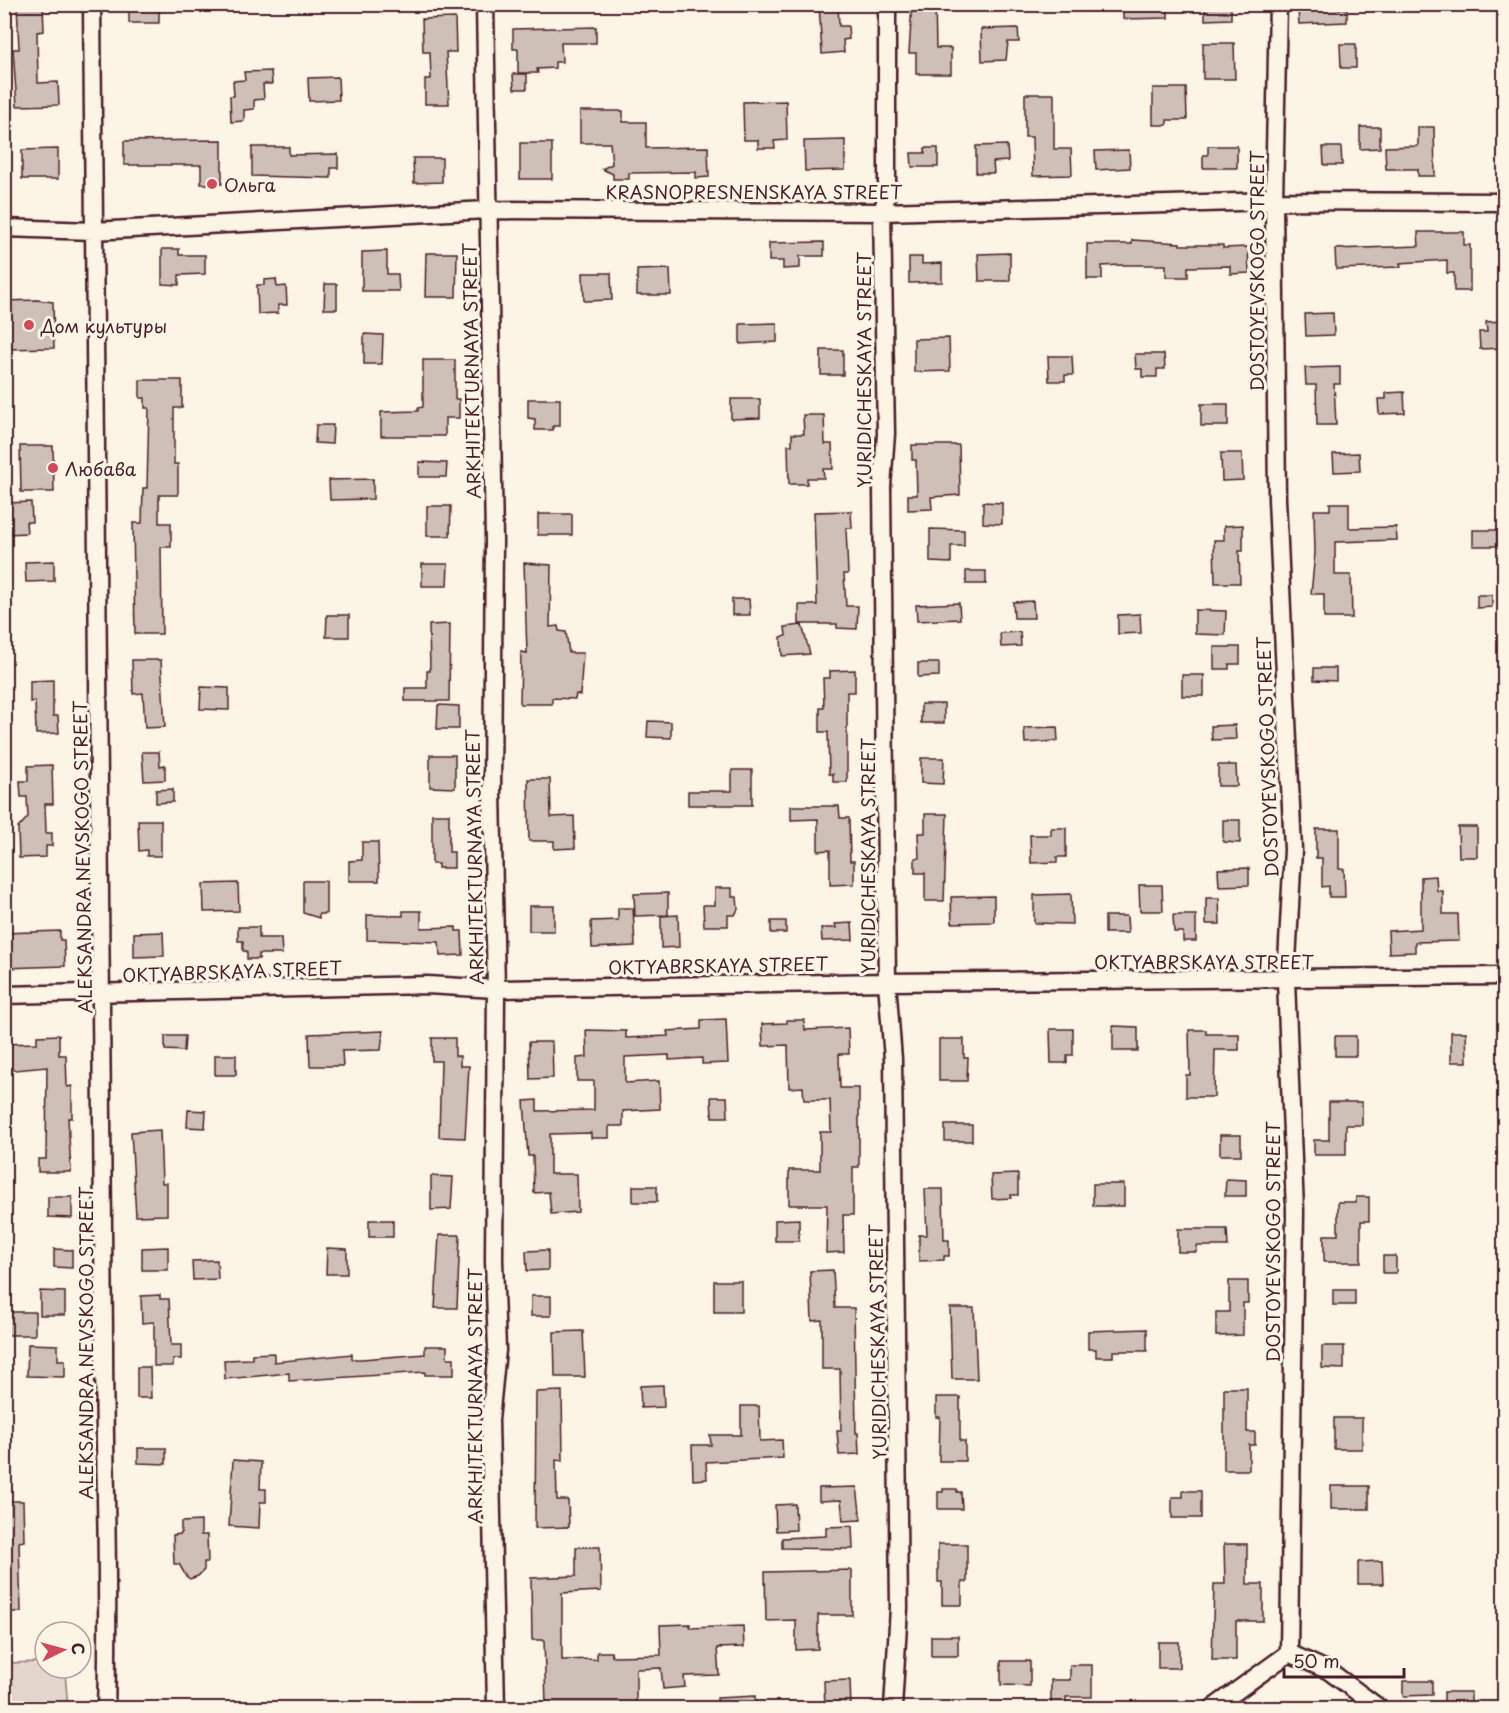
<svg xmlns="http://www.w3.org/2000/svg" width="1509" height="1713" viewBox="0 0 1509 1713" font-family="'Playpen Sans',sans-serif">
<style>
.green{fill:#e2d5ca;stroke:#967a7a;stroke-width:1.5}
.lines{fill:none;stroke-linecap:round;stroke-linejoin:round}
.stream{stroke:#917474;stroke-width:4.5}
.building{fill:#cfc0b7;stroke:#4a1f2b;stroke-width:1.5}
.street-casing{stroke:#4a1f2b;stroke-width:21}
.street{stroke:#fcf5e5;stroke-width:16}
.poi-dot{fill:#d1495b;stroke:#fcf5e5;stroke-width:2}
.labels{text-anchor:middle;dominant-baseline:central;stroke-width:6;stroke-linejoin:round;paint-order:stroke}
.poi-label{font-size:18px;fill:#4a1f2b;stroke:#fcf5e5;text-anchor:start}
.street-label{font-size:18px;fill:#4a1f2b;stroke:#fcf5e5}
</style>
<rect width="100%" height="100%" fill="#fcf5e5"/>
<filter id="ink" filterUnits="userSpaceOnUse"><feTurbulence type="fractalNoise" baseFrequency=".0167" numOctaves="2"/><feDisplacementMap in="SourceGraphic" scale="12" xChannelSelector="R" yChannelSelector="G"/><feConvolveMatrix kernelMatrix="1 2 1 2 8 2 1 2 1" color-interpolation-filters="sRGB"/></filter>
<g filter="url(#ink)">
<path class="green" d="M45,1662V1668H63L65,1672L68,1708H5V1663Z"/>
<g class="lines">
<path class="stream" d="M1291,1708L1326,1703L1333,1708"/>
</g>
<path class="building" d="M17,4H43L44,31L37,32L38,83L58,82L59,105L17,106L13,49H19Z
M129,4H159V23H129Z
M819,4H838L839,26H848L849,39L843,40L844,52L822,54Z
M912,4H935L936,48H951V74H916V53H909Z
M1123,4H1168V18L1123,19Z
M1205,4H1231V19L1205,20Z
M1314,4H1336V9L1347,8V22L1299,24L1298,9H1314Z
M455,18L456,52H446L449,104H425V79H431L430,52H423L422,19Z
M596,27V43H561L562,62H555V68L537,69L538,73H518V49H513V29Z
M1018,28L1019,42H1008L1006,60L982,61L981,29Z
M1203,43H1234L1235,79H1203Z
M1340,44H1356V68H1341Z
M271,71L272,84H263L264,99L254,100V109L244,110V121L231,122L230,96H234L233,81L245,80L244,72Z
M513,74H527V89H514Z
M338,77L339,100L309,101L308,78Z
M1153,88H1186L1187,120H1167V125H1153Z
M1025,94H1054V149H1071L1072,175L1033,176L1032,137H1025Z
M786,101L787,140L774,141L775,148H758V140H744L743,102Z
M580,111H623V122H646V148L708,147L709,177L696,178V172L629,173V179H613V174L602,169L612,164L610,143H580Z
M1360,127H1380V148L1360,149Z
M1418,127H1434L1435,176H1418V169H1386L1385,147L1418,146Z
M222,140V184H201V165H124V141Z
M845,140V170L805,171L804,141Z
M520,143H552V179H520Z
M1007,145L1008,161L993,162L994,173H976V146Z
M1208,146H1237V168H1203V155H1208Z
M252,147H289V155L338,154V168H331V178L252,176Z
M1323,147H1341L1342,165H1324Z
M925,148H938V167H912L911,153H925Z
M58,149V179H22V150Z
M1129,150L1130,168L1096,170L1095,151Z
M413,158H442V182L414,183Z
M1418,232H1464V245H1470V291H1454V273H1447V260L1400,263L1401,267L1336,269L1335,249L1419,246Z
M1132,240L1180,243V245H1223V248L1248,247L1249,273L1230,274V266L1188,267V277H1166V265H1121L1102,266V279H1087V244H1132Z
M824,242V256H800V268L783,269V261H769V243Z
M162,249H179V255H205V274L179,275V285L162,284Z
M387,251V274H398L399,291H362V252Z
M426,253H457L456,297H425Z
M1010,253V281H979L978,254Z
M909,257H922V264L942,263V282L909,283Z
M670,269L671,295H637V270Z
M583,273H611L612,300L584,301Z
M276,279L277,287L286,286L287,305H278V313L258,314L257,285H264V280Z
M325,284H337V309H324Z
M37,300L53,302L54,348L4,349V301Z
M1333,313L1334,335L1306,336L1305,314Z
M1504,321V348L1480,349L1479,332H1487L1486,322Z
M777,323V342L740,344V324Z
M364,334L383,335L382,364H364Z
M949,338L950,371L914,372V339Z
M821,350H843V375H821Z
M1135,354H1164L1165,369H1157V377H1142V369H1136Z
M1048,356H1072L1073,375H1065V381H1049Z
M423,360H455V399H459V418H445V436H381V412L418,411V408L423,407Z
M1340,367V384H1334L1336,425H1317L1316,385H1306L1305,368Z
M140,380H182V408H174V464H178V495H159V523H171V547H161L162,634H135L133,523H142L143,488H147L149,408H145V398H140Z
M1404,392L1405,413L1379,414L1378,399H1386V393Z
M528,399H560V426H553V430H535V419L528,418Z
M731,399H760V418L731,419Z
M1201,404H1228V426H1201Z
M803,415H824L825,444H832L833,469H823L824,478H807V484H789L788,445H792V434H804Z
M316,425H333L332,444L315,443Z
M912,445H959L960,495L931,497L932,509L908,510V495H917L916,460H912Z
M20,446H53L54,492H21Z
M1221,453H1242L1243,480L1222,481Z
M1359,453L1360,471L1334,472L1333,454Z
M419,462L447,463L446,477H419Z
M373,479V499L330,500L329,480Z
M31,502L32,522H26L27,533L6,534L5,503Z
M983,502L1002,503V524L983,523Z
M1330,503H1349V528L1396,527L1397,540L1335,542V575H1351L1352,618H1324V594H1311L1315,553L1314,510H1330Z
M427,506H451L450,536H427Z
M851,511L852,528H846L848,574H844L846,606H858L857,629L837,628V624H799V605H817L814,512Z
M538,514H572V535H538Z
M1243,525V551H1239L1240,583H1215L1214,540H1224V526Z
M930,529L964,530V546H951V563L930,562Z
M1473,530H1497V546H1473Z
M54,561V581L26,582L25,562Z
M524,563L551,565L550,627L558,626L559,631L566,632L569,653H583L580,695L576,694L575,699L552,698V704H520L521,652L527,653Z
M422,564H448L447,586H422Z
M966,571H986V584H966Z
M1477,595H1492V607L1477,608Z
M732,599H749L750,615H732Z
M1033,601L1034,618H1014L1013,602Z
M959,603L960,619L917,621L916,605Z
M1195,610L1226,611L1225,635L1195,634Z
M1140,614L1141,633L1118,634V615Z
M327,615H349V637H326Z
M450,624L449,701H405V688H427V671H430L429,625Z
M802,625L810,654L782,656L781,637L786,636L785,627Z
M1020,632L1021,646L1001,647L1000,633Z
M1214,647H1240V664H1229V669H1214Z
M132,660H161L165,727L145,728L143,693L133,694Z
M918,663H939V676L918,677Z
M1314,668H1336V681L1314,680Z
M855,670V692H847V782H833V774H829L828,732H820V708H824L823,678H830V671Z
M1182,675H1204V696H1182Z
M53,680V716H58L59,733L36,734L35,701L30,702V681Z
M201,687L229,688V710L200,709Z
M921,704H944V723H921Z
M438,705L459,706V729H437Z
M648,721L671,722V738L647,737Z
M1235,725L1236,739L1212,740L1211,726Z
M1057,727L1058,741L1025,743L1024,728Z
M142,752H159L160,766L165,765V780L144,781Z
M430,755H455V788L430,787Z
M921,758H944L943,784L921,783Z
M52,765L53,804H45L46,833H52V846H46V857L19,858L18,828L28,817L27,797H21L20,781H28V766Z
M1218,765H1236L1237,786H1218Z
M732,770H752V805H688V791H732Z
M528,779H550L551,817L574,816L575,848L554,849V841H529Z
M173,789V802L156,803V790Z
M791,806H839L840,818H849L850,861H854V884L830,885V850L818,851V819L791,820Z
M432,814H449V852H454V868H438V864H432Z
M925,814H947L944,901H925V873H915V858H919L918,833H925Z
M138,820H161V856H147V850L139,851Z
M1223,820H1240V843L1223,842Z
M1458,827H1477V857H1459Z
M1051,828H1066V857H1057V862L1031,863L1030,835H1051Z
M1316,829H1339V869H1344L1345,897H1329V886L1322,887V858H1316Z
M362,842H378L379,881H349V861L362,860Z
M1249,868V885L1219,886L1218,869Z
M1436,876L1437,891H1443V914H1458L1459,941L1415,942V952L1389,953L1388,931L1421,929V877Z
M303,881H326V914H319V918L303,913Z
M238,883L239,911L204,912L203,884Z
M1139,885H1162L1163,911H1140Z
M715,888H732V897H737L738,909L735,915H728V926H704L703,905H715Z
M668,893V915L635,916L634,894Z
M1071,894L1072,924L1034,923V895Z
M994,896V922L952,923L951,897Z
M1206,898H1219L1220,924H1206Z
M529,906H554V931H529Z
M618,908H633L635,946L592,948L591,921L618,920Z
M403,911H421V928L456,927V931H462L463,955L440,956L439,942L367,940V915L403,916Z
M678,915L679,947L661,948V916Z
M1173,915H1196V941H1183V932H1174Z
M1105,916H1127L1128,933H1105Z
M771,921H786V933H771Z
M852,923L853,940L822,941L821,928H836L835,924Z
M238,927H259V938H281L282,954H259V959H247V951H243V941H238Z
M60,931V940H64L65,966L4,968V933Z
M163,932L164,956L134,957V933Z
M726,1019L728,1063L702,1064V1058L669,1060V1055L625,1057V1083L659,1081L660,1109L623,1111V1126H609V1138H591V1133L550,1134V1174H577L578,1212L551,1214L549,1192L534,1193L533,1156H528L524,1101L537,1100V1111L594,1110V1081H577V1058L587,1057L586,1030L626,1031V1038L668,1036L667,1031L701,1029V1020Z
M787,1020H804L805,1030L848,1028L849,1054H839L840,1088H859V1167H853V1215H843L844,1252L826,1253L827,1205H789V1170H820V1132H831L830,1100H804L803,1087L789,1088L788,1045L763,1046L762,1024L787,1023Z
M1113,1026L1138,1027V1051H1113Z
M1050,1029H1073V1055H1067V1063H1051Z
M1189,1030H1206V1034H1239V1050H1215L1214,1097H1186V1075H1190Z
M383,1031L381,1050L342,1051L343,1066H310L309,1034Z
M1451,1032H1466L1467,1062H1451Z
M59,1035V1055H66L67,1087L72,1086V1118H68L71,1172H38V1159H46L47,1067L4,1071V1044L37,1043V1036Z
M165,1036H185L184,1051L165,1050Z
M1335,1036H1356V1056H1335Z
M432,1038H455V1056H460V1066H469L465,1138L439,1137L441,1061H432Z
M939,1039H964V1058H968L967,1081H939Z
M529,1042H552L553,1078L530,1079Z
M215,1055H236V1075H215Z
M711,1097H727L728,1117H712Z
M1329,1102H1362V1125H1346V1155H1314V1140H1329Z
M188,1110L206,1111L205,1128L187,1127Z
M945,1125H972V1141H945Z
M160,1130L162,1183H167V1215L136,1216L131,1132Z
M1220,1135H1241V1155H1220Z
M1018,1174V1195H1011V1198L992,1199L991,1175Z
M431,1176L453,1177L451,1209L431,1210Z
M1226,1179L1246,1180V1196H1225Z
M1093,1184H1124V1206H1093Z
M633,1186H657V1202H633Z
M925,1189H943L944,1240H949V1256H944V1260L919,1261V1235H927Z
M48,1197H72V1218L48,1217Z
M1356,1197H1369V1221H1361V1262H1324V1235H1338V1202H1356Z
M799,1219V1241H775V1220Z
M369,1220H393V1237H369Z
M1178,1229H1227L1228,1246H1197V1252H1178Z
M439,1235H460L457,1308H435Z
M168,1247V1270H142V1248Z
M327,1248L347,1249V1274H326Z
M54,1249L72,1250V1268L54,1267Z
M548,1250V1270L527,1271L526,1251Z
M1383,1256H1396V1273H1383Z
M217,1260L218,1279L193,1280L192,1261Z
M833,1270L835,1308H854L856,1433H858L859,1454L839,1455L837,1431H841L840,1369H822V1320L812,1321L810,1271Z
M714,1281H741V1312H714Z
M1229,1281H1248V1303H1243V1335L1216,1336V1312H1229Z
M1333,1290H1355V1305H1333Z
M40,1291L65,1292V1315H40Z
M160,1295V1299H169L171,1345H181V1359H173V1366H154V1322L142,1323L141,1296Z
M531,1296H551V1316H531Z
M950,1308H974L977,1379H952Z
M4,1312H35V1335H4Z
M1147,1329V1351H1113V1357H1096V1349H1088V1331Z
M583,1331L585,1377H555L554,1332Z
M28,1344L58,1345V1360H65V1377L27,1376Z
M425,1346H447V1358H454V1375H425V1372L289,1381V1373L225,1379L224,1360L252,1359V1354L274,1353V1362L352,1354V1359H362L425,1354Z
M1322,1346H1344V1369L1322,1368Z
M137,1367H150L151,1398H137Z
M663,1385L664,1407L641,1408L640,1386Z
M1224,1388H1247V1432H1255V1445H1249V1470H1224Z
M562,1391L563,1461L556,1460L557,1500H568L569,1527L535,1528L536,1392Z
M936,1397H960V1441H965V1461H939L940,1417H936Z
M741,1406H759L760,1441L782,1440L783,1458L706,1462L707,1479L693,1480L692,1445H711L710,1435H741Z
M1334,1418H1362V1449H1334Z
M138,1448H166V1464L138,1463Z
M233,1460L261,1462L260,1489H266V1502H260L259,1528L229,1526Z
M1331,1486H1369V1509H1331Z
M857,1487L861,1520L843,1521L841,1500L819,1501V1488Z
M943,1489H957V1492H961L962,1509H938V1492H943Z
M1183,1491H1201V1518H1172V1497H1183Z
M4,1501H23L24,1541L19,1542L21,1612H4Z
M795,1504L796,1530L776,1531L775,1505Z
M201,1521V1535H207L208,1562H204V1570L198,1576L190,1579L186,1576L179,1564H174L173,1535L181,1534V1522Z
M852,1526L853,1549L782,1548V1538L826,1536V1527Z
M938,1544H967V1582H962V1605H942V1582H938Z
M1224,1544H1247V1584H1263V1621H1236V1660H1212L1214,1584H1225Z
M576,1547H600L601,1591L562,1593V1660L597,1659V1652H611L612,1656L661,1655L660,1625L690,1624V1628L743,1626L744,1647L717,1648L719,1675L684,1676L685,1687L663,1689L661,1668L636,1669V1704H546L544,1640H532L531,1578L576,1576Z
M1382,1561L1383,1584H1358V1562Z
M852,1570V1615H818V1649L796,1650V1620L766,1621L765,1572Z
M931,1636H958V1656H931Z
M1158,1642H1179V1668H1158Z
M1001,1661H1030V1686L1001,1685Z
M1070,1665H1092V1697H1066V1708H1051V1680H1070Z
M850,1680L851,1708H825L824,1681Z
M1403,1681H1432V1695L1403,1696Z
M1444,1692H1471V1708H1444Z
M755,1696L756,1708H718L717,1698Z"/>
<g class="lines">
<defs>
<path id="street" d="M92,4C94,450 104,895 104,1340C104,1463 110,1586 106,1708
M485,4L494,540L492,792L496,989L494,1260L497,1350L490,1420L496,1708
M887,4V195L882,212L886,434L882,486L887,982L893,1059L899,1608L893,1708
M1278,4L1274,201L1277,499L1293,850L1286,980L1295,1211L1289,1653
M4,228L93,231L487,210L882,212L1274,201L1504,202
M4,995L427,985L496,989L887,982L1504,976
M1213,1708L1289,1653L1329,1671L1379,1708"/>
</defs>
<use href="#street" class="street-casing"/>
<use href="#street" class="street"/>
</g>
</g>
<g class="poi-dot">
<circle cx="212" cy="184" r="6"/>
<circle cx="29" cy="325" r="6"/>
<circle cx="53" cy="468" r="6"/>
</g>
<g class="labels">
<g class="poi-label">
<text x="224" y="184">Ольга</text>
<text x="41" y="325">Дом культуры</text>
<text x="65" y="468">Любава</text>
</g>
<g class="street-label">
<text x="754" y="191">KRASNOPRESNENSKAYA STREET</text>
<text transform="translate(1256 271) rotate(-90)">DOSTOYEVSKOGO STREET</text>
<text transform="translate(863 370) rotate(-90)">YURIDICHESKAYA STREET</text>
<text transform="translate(471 371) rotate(-91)">ARKHITEKTURNAYA STREET</text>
<text transform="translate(1267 757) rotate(-92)">DOSTOYEVSKOGO STREET</text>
<text transform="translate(867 856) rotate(-90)">YURIDICHESKAYA STREET</text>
<text transform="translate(82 857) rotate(-91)">ALEKSANDRA NEVSKOGO STREET</text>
<text transform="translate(474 857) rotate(-91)">ARKHITEKTURNAYA STREET</text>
<text x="1204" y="961">OKTYABRSKAYA STREET</text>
<text transform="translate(718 965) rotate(-1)">OKTYABRSKAYA STREET</text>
<text transform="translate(232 971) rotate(-2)">OKTYABRSKAYA STREET</text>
<text transform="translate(1272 1242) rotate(-90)">DOSTOYEVSKOGO STREET</text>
<text transform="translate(877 1342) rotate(-91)">YURIDICHESKAYA STREET</text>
<text transform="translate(85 1343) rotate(-90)">ALEKSANDRA NEVSKOGO STREET</text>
<text transform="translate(474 1396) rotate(-90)">ARKHITEKTURNAYA STREET</text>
</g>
</g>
<rect width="1509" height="1713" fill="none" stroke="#fcf5e5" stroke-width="24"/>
<rect x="12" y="12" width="1485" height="1689" fill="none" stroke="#4a1f2b" stroke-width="2" filter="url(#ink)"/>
<g transform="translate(63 1650) rotate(85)"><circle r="28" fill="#fcf5e5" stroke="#b59f9b" stroke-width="1.5"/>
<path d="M0-4.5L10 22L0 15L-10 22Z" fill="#d1495b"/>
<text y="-9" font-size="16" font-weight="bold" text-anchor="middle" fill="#4a1f2b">С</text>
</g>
<path d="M1284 1668v9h120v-9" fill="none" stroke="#4a1f2b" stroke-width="3"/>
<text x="1293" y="1668" font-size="18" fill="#4a1f2b" stroke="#fcf5e5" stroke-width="4.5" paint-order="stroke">50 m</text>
</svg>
